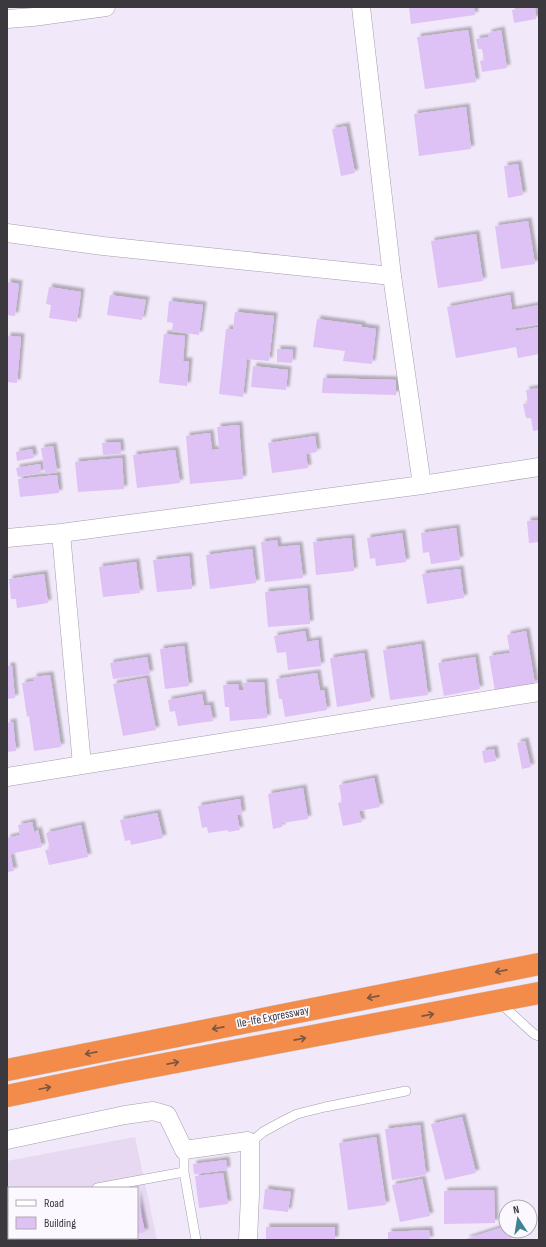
<svg xmlns="http://www.w3.org/2000/svg" width="546" height="1247" viewBox="0 0 546 1247" font-family="'Sofia Sans Condensed',sans-serif">
<style>
.built{fill:#e6d9f1;fill-rule:evenodd}
.building{fill:#dec1f5;filter:url(#shadow)}
.lines{fill:none;stroke-linecap:round;stroke-linejoin:round}
.lane-casing{stroke:#a59cac;stroke-width:10}
.street-casing{stroke:#a59cac;stroke-width:19}
.highway-casing{stroke:#d0cfd1;stroke-width:23}
.path{stroke:#908a95;stroke-width:2.5;stroke-dasharray:3 2;stroke-linecap:butt}
.lane{stroke:#fff;stroke-width:9}
.street{stroke:#fff;stroke-width:18}
.highway{stroke:#f38b4b;stroke-width:22}
.oneway{stroke:#7b5543}
.labels{text-anchor:middle;dominant-baseline:central;stroke-width:3.5;stroke-linejoin:round;paint-order:stroke}
.street-label{font-size:12px;fill:#3b383e;stroke:#fcf8ff}
</style>
<defs>
<filter id="shadow"><feDropShadow dx="3.5" dy="-3.5" stdDeviation="1" flood-color="#0004"/></filter>
</defs>
<rect width="100%" height="100%" fill="#f1e8f9"/>
<path class="built" d="M135,1137L157,1240H7V1161ZM9,1188H137V1238H9Z"/>
<path class="building" d="M409,7H474L475,15L411,24Z
M527,7H535L536,19L514,23L512,10Z
M468,30L476,82L425,89L417,37Z
M501,30L507,68L482,72L480,61L484,60L482,49H478L476,39L489,37L488,33Z
M466,107L471,149L419,156L414,114Z
M346,126L355,173L341,176L332,129Z
M518,164L523,195L508,198L504,166Z
M528,221L535,264L501,269L495,226Z
M476,234L483,281L438,288L431,241Z
M7,282L19,284L15,316L7,315Z
M49,287L81,292L77,322L49,318L51,305L46,304Z
M110,295L146,300L142,320L107,315Z
M510,295L512,310L539,305V324L515,328L516,331L539,327V354L518,358L516,347L456,358L447,307Z
M169,301L203,305L199,335L172,331L173,323L167,322Z
M235,312L274,316L269,361L247,359L243,397L219,394L226,329H233Z
M317,319L362,325V327L376,329L372,364L343,361L345,351L313,347Z
M164,334L185,336L183,361H189L187,386L159,383Z
M7,336L21,337L17,383L7,382Z
M277,349L293,350L292,363L277,362Z
M253,366L288,370L286,390L251,387Z
M323,378L396,380V395L322,393Z
M539,388V430L533,431L531,418H526L523,404L528,403L526,390Z
M239,425L243,479L190,484L186,436L210,433L212,450L219,449L217,427Z
M315,436L317,452L306,454L308,468L272,473L268,443Z
M120,442L121,454L103,455L102,443Z
M53,446L57,472L45,474L41,448Z
M32,449L34,458L17,461L16,452Z
M175,450L180,483L137,488L133,455Z
M122,458L124,489L78,492L75,462Z
M40,464L41,473L18,477L16,468Z
M57,475L59,493L20,497L18,479Z
M539,520V542L529,543L527,521Z
M456,528L460,560L431,564L429,552L423,553L421,533Z
M402,533L406,562L376,566L375,558L370,559L367,538Z
M351,538L354,571L316,575L313,542Z
M277,540L278,547L299,545L303,578L265,582L261,542Z
M252,549L256,583L210,589L206,555Z
M189,556L192,589L157,592L153,560Z
M136,562L140,593L103,597L99,567Z
M460,569L464,598L427,604L422,574Z
M44,574L48,603L17,608L16,599H11L9,579Z
M307,588L310,624L268,627L265,592Z
M305,631L307,642L318,640L321,666L288,670L286,652L277,653L274,636Z
M526,631L535,684L495,691L489,656L510,653L507,635Z
M421,644L428,695L390,700L383,650Z
M184,646L189,686L165,689L160,649Z
M364,653L371,701L337,707L330,658Z
M147,657L150,674L113,679L110,663Z
M475,657L480,689L444,696L438,663Z
M7,666H12L15,698L7,699Z
M317,673L320,691L324,690L327,710L285,717L282,699H279L276,679Z
M50,675L61,747L34,751L29,716L27,717L22,683L34,681L33,677Z
M146,678L156,730L123,736L113,684Z
M264,682L267,718L230,721L229,707H225L223,685L238,684L239,690H244L243,683Z
M202,694L204,706L210,705L213,721L178,726L175,711L170,712L168,700Z
M13,722L16,751L7,752V723Z
M525,741L531,767L522,769L517,743Z
M494,749L496,761L484,763L482,751Z
M374,778L380,807L359,811L362,822L343,826L338,803L342,802L339,785Z
M303,788L308,819L282,823V827L273,829L268,794Z
M240,799L242,814L237,815L240,830L228,832V830L208,833L207,827L202,828L198,806Z
M157,813L163,838L131,845L130,840L125,841L120,820Z
M32,822L34,832L38,830L42,847L10,854L14,871L7,872V838L20,835L18,825Z
M81,825L88,857L49,865L45,850L50,849L46,833Z
M462,1117L476,1173L445,1180L431,1124Z
M420,1125L426,1175L392,1180L385,1129Z
M376,1137L386,1205L348,1210L339,1143Z
M226,1160L227,1170L194,1174L193,1164Z
M223,1173L228,1204L199,1208L195,1176Z
M422,1179L430,1216L400,1222L392,1185Z
M265,1189L291,1192L288,1212L263,1209Z
M494,1190L495,1223L444,1224V1191Z
M137,1194L145,1232L137,1234Z
M506,1226V1231H509L512,1240H466V1239Z
M266,1227H335V1240H266Z
M429,1230L430,1240H388V1232Z
M46,1238H86V1240H46Z"/>
<g class="lines">
<defs>
<path id="lane" d="M499,1002L534,1034L539,1036
M250,1143L263,1132L283,1121L297,1114L325,1107L406,1091
M184,1172L196,1240
M97,1188L184,1172V1150
M7,1204H9"/>
<path id="street" d="M361,7L392,276L422,485
M7,19L33,17L106,7
M7,233L103,246L392,276
M61,533L82,765
M7,538L61,533L422,485L539,467
M7,777L539,692
M7,1140L125,1115L153,1111L167,1115L184,1150L248,1141L250,1143V1195L248,1240"/>
<path id="highway" d="M7,1070L539,964
M7,1096L118,1073L539,993"/>
</defs>
<use href="#lane" class="lane-casing"/>
<use href="#street" class="street-casing"/>
<use href="#highway" class="highway-casing"/>
<path class="path" d="M16,1238V1240"/>
<use href="#lane" class="lane"/>
<use href="#street" class="street"/>
<use href="#highway" class="highway"/>
</g>
<defs><path id="oneway-shaft" d="M-6 0H5M1.5-3L5.5 0L1.5 3" fill="none" stroke-width="1.6" stroke-linecap="round" stroke-linejoin="round"/></defs>
<g class="oneway">
<use href="#oneway-shaft" transform="translate(501 971) rotate(169)"/>
<use href="#oneway-shaft" transform="translate(373 997) rotate(169)"/>
<use href="#oneway-shaft" transform="translate(428 1015) rotate(-11)"/>
<use href="#oneway-shaft" transform="translate(218 1028) rotate(169)"/>
<use href="#oneway-shaft" transform="translate(300 1039) rotate(-11)"/>
<use href="#oneway-shaft" transform="translate(91 1053) rotate(169)"/>
<use href="#oneway-shaft" transform="translate(173 1063) rotate(-11)"/>
<use href="#oneway-shaft" transform="translate(45 1088) rotate(-12)"/>
</g>
<g class="labels">
<g class="street-label">
<text transform="translate(273 1017) rotate(-11)">Ile-Ife Expressway</text>
</g>
</g>
<rect width="546" height="1247" fill="none" stroke="#3b383e" stroke-width="16"/>
<rect x="8" y="1187" width="130" height="52" fill="#fcf8ff" stroke="#afabb2"/>
<rect x="16" y="1200" width="20" height="6" fill="#ffffff" stroke="#afabb2"/>
<text x="44" y="1207" font-size="12" fill="#3b383e">Road</text>
<rect x="16" y="1217" width="20" height="12" fill="#dec1f5" stroke="#afabb2"/>
<text x="44" y="1227" font-size="12" fill="#3b383e">Building</text>
<g transform="translate(518 1219) rotate(348)"><circle r="19" fill="#fcf8ff" stroke="#afabb2"/>
<path d="M0-3L7 15L0 10L-7 15Z" fill="#3e8390"/>
<text y="-6" font-size="11" font-weight="bold" text-anchor="middle" fill="#3b383e">N</text>
</g>
</svg>
